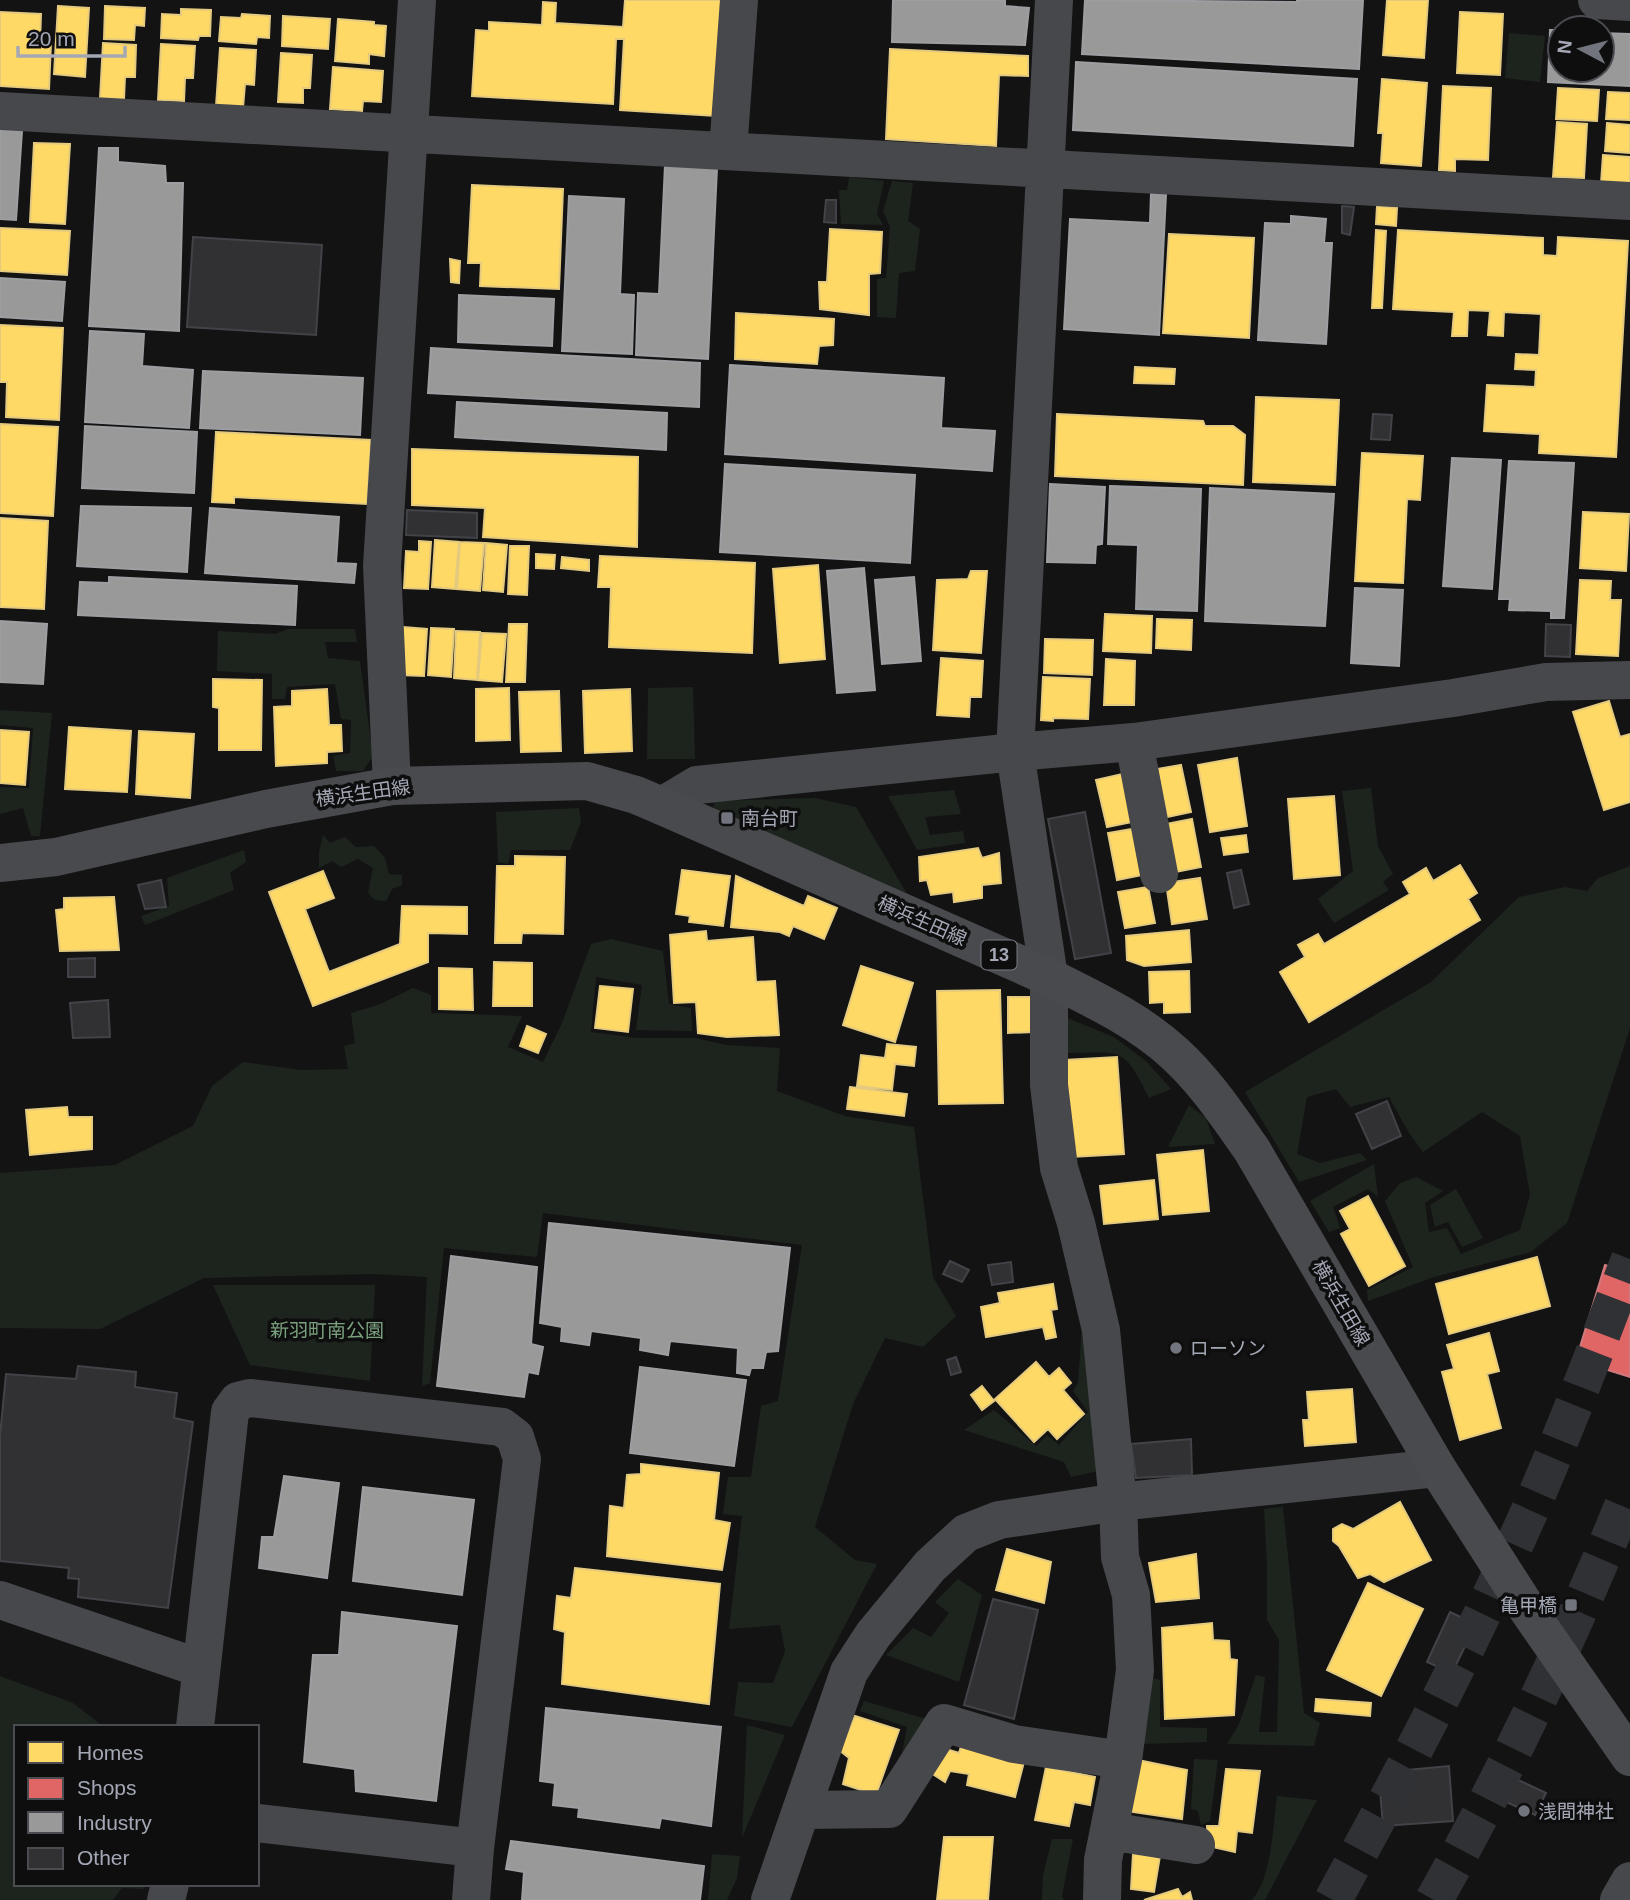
<svg xmlns="http://www.w3.org/2000/svg" width="1630" height="1900" viewBox="0 0 1630 1900" font-family="Arial,'Noto Sans JP',sans-serif">
<style>
.green{fill:#1d241e}
.homes{fill:#ffd966;stroke:#e4ca7e;stroke-width:2}
.shops{fill:#e06666;stroke:#ce7a7e;stroke-width:2}
.industry{fill:#999;stroke:#9c9ea1;stroke-width:2}
.building{fill:#313133;stroke:#424348;stroke-width:2}
.lines{fill:none;stroke-linecap:round;stroke-linejoin:round}
.highway-tunnel{stroke:#303134;stroke-width:38;stroke-dasharray:38 19;stroke-linecap:butt}
.minor{stroke:#47484c;stroke-width:38}
.major{stroke:#494a4e;stroke-width:38}
.poi-dot{fill:#71747d;stroke:#0e0e0f;stroke-width:2.5}
.labels{text-anchor:middle;dominant-baseline:central;stroke-width:7;stroke-linejoin:round;paint-order:stroke}
.shield{fill:#0e0e0f;stroke:#777a83;stroke-width:2}
.shield-label{font-size:18px;font-weight:bold;fill:#a4a8b5}
.street-label{font-size:19px;fill:#a4a8b5;stroke:#0e0e0f}
.poi-label{font-size:19px;fill:#a4a8b5;stroke:#0e0e0f;text-anchor:start}
.park-label{font-size:19px;fill:#7aa17e;stroke:#0e0e0f}
</style>
<rect width="100%" height="100%" fill="#131314"/>
<path class="green" d="M1509,33L1545,36L1540,82L1505,78Z
M849,177L884,181L877,214L883,225L841,224L839,190H847Z
M892,181L913,183L908,221L920,229L915,271L899,273L896,318L877,317V279L886,278L890,227L883,211Z
M288,629H355L357,642H325L328,658L360,661L373,756L363,771H336L333,756L350,753L351,720L341,719L335,684L287,687L285,699H272V674L217,671L218,631L275,634Z
M693,687L695,759H647L648,688Z
M0,710L52,713L40,836H31L23,808L0,814V787L29,788L33,728L0,725Z
M1371,788L1378,846L1393,874L1383,882L1389,890L1334,923L1318,899L1353,871L1342,791Z
M954,790L961,814L925,817L930,835L963,831L965,843L917,850L888,796Z
M815,798L856,807L907,894L712,811L715,801Z
M579,808L581,822L570,850H511L508,864L498,862L496,812Z
M323,835L330,843L345,837L356,847L374,846L385,858L389,874L402,875V885L392,889L386,901L375,900L368,893L373,868L358,859L341,867L332,861L319,868V852Z
M244,850L246,862L230,873L234,890L145,925L141,916L169,906L167,878Z
M1630,866V1028L1567,1223L1531,1252L1434,1277L1368,1301L1367,1290L1413,1267L1385,1201L1400,1183L1416,1177L1443,1191L1425,1203L1429,1232L1447,1228L1461,1254L1520,1230L1530,1195L1520,1136L1482,1112L1423,1152L1409,1133L1389,1097L1350,1107L1336,1089L1307,1097L1297,1154L1320,1163L1360,1153L1367,1160L1299,1182L1245,1092L1431,982L1519,897L1565,887L1587,891L1598,878Z
M611,939L663,951L669,1004L691,1008L692,1031L636,1030L642,985L596,977L591,1032L637,1038H696L726,1045L780,1048L777,1091L845,1116L914,1127L933,1277L956,1316L923,1347L885,1338L853,1404L815,1527L855,1560L877,1564L792,1727L734,1716L738,1682L773,1683L785,1651L780,1625L729,1629L742,1516L723,1514L728,1477H751L761,1406L778,1401L802,1245L543,1213L537,1257L444,1248L430,1383L422,1386L427,1277L373,1274L204,1278L100,1329L0,1328V1173L115,1165L193,1126L212,1086L243,1062L301,1070L348,1069L344,1046L355,1043L351,1013L378,1005L413,988L431,995V1013L522,1016L508,1047L543,1062L562,1023L591,944Z
M1065,1017L1114,1037L1146,1061L1171,1089L1149,1098C1123,1045 1122,1053 1066,1053Z
M1189,1105L1206,1118L1215,1144L1168,1147Z
M1374,1164L1378,1197L1368,1189L1333,1207L1340,1228L1329,1232L1310,1201Z
M1456,1189L1483,1238L1462,1247L1448,1222L1435,1227L1430,1205Z
M213,1285H375L370,1381L250,1365Z
M1084,1295L1102,1470L1071,1477L1064,1462L964,1430L994,1410L1036,1446L1047,1435L1059,1445L1088,1412L1073,1391L1078,1383Z
M1283,1507L1304,1713L1320,1723L1314,1746L1227,1744L1239,1724L1256,1675L1265,1677L1259,1732H1277L1279,1640L1267,1620V1565L1264,1509Z
M958,1579L982,1595L959,1682L886,1655L913,1628L931,1637L949,1613L935,1602Z
M0,1676L73,1703L104,1727H16V1884H145L144,1889L122,1888L113,1900H0Z
M1149,1677L1160,1680V1727L1207,1728V1742L1141,1744Z
M864,1701L930,1720L897,1779L907,1727L860,1711Z
M747,1725L785,1735L742,1838Z
M1194,1759L1218,1760L1210,1821L1201,1825L1198,1811L1191,1809Z
M1277,1796L1317,1800L1265,1900H1252C1272,1877 1273,1826 1277,1796Z
M1052,1839H1073L1062,1896L1064,1900H1042L1043,1875Z
M712,1854L740,1856L737,1878L727,1900H708Z"/>
<path class="homes" d="M625,0H723L716,116L620,110L624,39H616L613,104L472,96L476,30L489,31V22L542,25L543,2L556,3L555,23L623,27Z
M1387,0H1428L1424,58L1383,55Z
M58,6L89,8L85,77L54,74Z
M105,6L145,8L144,26L135,25L134,40L104,39Z
M181,9L211,10L210,36H199L198,40L161,38L162,14L181,15Z
M0,12L41,14L40,43H51L49,89L0,86Z
M1460,12L1503,14L1500,75L1457,73Z
M242,14L270,16L269,38L257,37L256,44L219,41L221,17L241,18Z
M283,16L330,19L328,49L282,46Z
M338,19L374,22V25L386,26L384,56L369,54V64L335,61Z
M103,43L136,45L135,77H125L124,99L100,98Z
M161,44L195,46L193,78H185L184,101L158,100Z
M220,48L256,50L254,85L245,84L243,108L216,106Z
M890,49L1028,56V76L999,75L996,146L886,139Z
M281,53L312,55L310,88H303V103L278,102Z
M333,67L383,71L381,102L363,101L362,111L330,109Z
M1382,79L1427,83L1421,166L1381,163L1383,133H1378Z
M1443,86L1491,88L1488,160L1455,159V171L1439,170Z
M1558,88L1599,90L1597,121L1556,119Z
M1608,92L1630,93V120L1606,119Z
M1557,122L1587,124L1584,178L1553,177Z
M1607,123L1630,125V153L1605,151Z
M34,143L70,144L65,224L30,222Z
M1603,155L1630,157V185L1601,183Z
M472,185L563,189L559,289L480,286L481,263H468Z
M1377,206L1397,208L1396,226L1376,224Z
M0,228L70,231L67,275L0,271Z
M830,229L882,232L880,273L869,274V315L820,309L819,282H827Z
M1376,230L1386,231L1382,308H1372Z
M1398,230L1543,238V255L1557,256L1558,237L1628,241L1616,457L1539,453L1540,434L1484,431L1487,385L1535,387L1536,370L1515,369L1516,354L1539,355L1541,314L1504,312L1503,336L1488,335L1490,311L1468,310L1467,336H1452L1454,312L1393,309Z
M1169,234L1254,238L1249,338L1163,333Z
M450,259L460,261L459,283L451,282Z
M736,313L834,319L833,345L819,346L817,364L735,359Z
M0,325L63,328L59,420L6,417L7,382H0Z
M1135,367L1175,369L1174,384L1134,383Z
M1256,397L1339,400L1335,485L1253,482Z
M1057,414L1203,421L1205,426H1233L1245,435L1243,485L1055,476Z
M0,424L58,427L53,516L0,513Z
M216,432L371,440L367,504L234,497V503L212,502Z
M412,449L638,457L637,547L483,537L485,508L412,505Z
M1362,453L1423,456L1420,500L1407,499L1403,583L1355,581Z
M1583,512L1629,514L1626,571L1580,568Z
M0,518L48,521L44,609L0,607Z
M435,540L459,542L455,589L432,587Z
M419,541L431,542L428,589L404,588L406,551L419,552Z
M460,542L484,543L480,591L457,589Z
M486,543L507,545L503,592L483,590Z
M510,546H529L527,595L508,594Z
M536,554L555,555L554,569L536,568Z
M600,556L755,563L752,653L609,647L611,587H598Z
M562,557L589,560V571L561,568Z
M818,565L825,659L780,663L773,569Z
M971,571H987L981,653L933,650L937,580L968,579Z
M1580,580L1611,581L1610,600H1621L1618,656L1576,654Z
M1105,614L1152,616L1151,653L1103,651Z
M1157,619L1192,620L1191,650L1156,648Z
M509,624H527L525,682H506Z
M403,627L427,629L424,676L400,675Z
M431,628L454,629L451,677L428,675Z
M456,631L480,632L477,680L454,678Z
M482,633L506,634L502,682L478,680Z
M1045,639L1093,640L1092,675L1044,673Z
M941,658L983,661L981,697H970L969,717L937,715Z
M1106,659L1135,661L1134,705H1104Z
M1043,677L1090,679L1088,719L1053,718V721L1041,720Z
M213,679L262,680L261,750H219V708L213,707Z
M509,688L510,740L476,741V689Z
M327,689L329,725H341L342,751L327,752V763L276,766L274,707L292,706V691Z
M630,689L632,751L585,753L583,691Z
M559,691L561,751L521,752L519,692Z
M1609,701L1620,737L1630,734V802L1604,810L1573,712Z
M69,727L131,731L127,792L65,789Z
M0,730L29,732L25,785L0,783Z
M139,731L194,734L190,798L136,794Z
M1237,758L1247,826L1210,832L1198,765Z
M1181,765L1191,812L1167,817L1157,769Z
M1127,773L1137,821L1107,827L1096,780Z
M1334,796L1340,875L1294,879L1288,799Z
M1192,819L1201,867L1175,872L1166,824Z
M1138,828L1147,874L1117,880L1108,833Z
M1246,835L1248,852L1224,855L1221,838Z
M978,848L982,858L999,853L1001,883L982,885V898L954,902L953,892L931,895L927,880L920,881L919,857Z
M515,856L565,857L563,934L522,933L521,943H495L497,866H515Z
M1460,865L1477,893L1468,899L1480,920L1309,1022L1280,972L1305,957L1298,945L1318,934L1324,944L1410,894L1403,882L1426,868L1433,881Z
M682,870L730,876L723,926L689,922L690,916L676,914Z
M323,871L334,898L305,909L329,972L400,944L402,906L467,907V934L428,933V962L313,1006L269,892Z
M736,876L804,906L808,896L837,908L824,939L793,926L789,936L780,932L731,927Z
M1200,878L1207,919L1172,924L1166,883Z
M1148,887L1155,923L1125,928L1118,892Z
M114,897L119,950L60,951L56,910L64,909V898Z
M1189,930L1191,962L1144,966L1127,960L1126,936Z
M706,931L707,941L753,937L756,982L775,981L779,1035L727,1037L698,1033L696,1002L674,1003L670,935Z
M494,962L532,963V1006H493Z
M861,966L913,983L895,1042L843,1025Z
M439,968L472,969L473,1010L439,1009Z
M1189,971L1190,1012L1164,1013V1002L1150,1003L1149,972Z
M600,986L633,989L628,1032L595,1028Z
M1000,990L1003,1103L939,1104L937,991Z
M1008,997H1033L1034,1032L1008,1033Z
M527,1026L546,1034L538,1053L520,1046Z
M887,1044L916,1047L914,1066L895,1064L892,1090L857,1086L861,1055L885,1058Z
M1117,1057L1124,1154L1071,1157L1065,1060Z
M850,1087L907,1094L904,1116L847,1109Z
M67,1107L68,1117H92V1149L30,1155L26,1110Z
M1203,1150L1209,1211L1163,1215L1157,1155Z
M1154,1180L1158,1219L1104,1224L1100,1186Z
M1368,1196L1405,1266L1369,1286L1341,1234L1350,1229L1340,1211Z
M1537,1257L1550,1306L1449,1334L1436,1284Z
M1053,1284L1057,1309L1051,1310L1056,1337L1046,1339L1043,1327L986,1337L981,1307L1000,1303L998,1293Z
M1489,1333L1499,1371L1487,1374L1501,1428L1460,1440L1442,1372L1454,1369L1447,1345Z
M1036,1362L1049,1377L1059,1368L1071,1383L1063,1390L1084,1414L1057,1439L1048,1429L1034,1442L995,1399Z
M982,1386L994,1401L982,1410L971,1395Z
M1352,1389L1356,1442L1305,1446L1303,1420H1309L1307,1392Z
M641,1464L719,1473L714,1520L730,1523L722,1570L607,1556L610,1506L624,1508L627,1475L641,1474Z
M1400,1502L1431,1560L1384,1582L1370,1574L1358,1578L1339,1546L1333,1541V1529L1342,1524L1353,1529Z
M1007,1549L1051,1562L1044,1603L996,1590Z
M1196,1554L1199,1598L1156,1602L1149,1563Z
M575,1568L720,1584L709,1704L562,1684L565,1632L554,1629L557,1596L571,1598Z
M1368,1583L1423,1609L1381,1696L1327,1670Z
M1212,1623L1213,1640L1229,1641L1230,1659L1237,1660L1234,1715L1165,1719L1162,1628Z
M1316,1699L1371,1703L1370,1716L1315,1711Z
M855,1716L899,1730L876,1795L843,1784L849,1758L839,1750Z
M963,1740L1025,1758L1015,1797L967,1785L969,1774L950,1771L945,1782L931,1773L943,1748L959,1753Z
M1138,1760L1187,1770L1182,1819L1126,1811Z
M1046,1767L1095,1777L1090,1805L1074,1802L1069,1826L1035,1820Z
M1226,1769L1260,1771L1252,1833L1237,1831L1235,1852L1208,1846L1207,1826H1219Z
M944,1837H993L988,1900H937Z
M1133,1854L1160,1856L1154,1892L1131,1889Z
M1178,1889L1182,1897L1190,1892L1192,1900H1144Z"/>
<path class="shops" d="M1605,1265L1630,1273V1377L1576,1360Z"/>
<path class="industry" d="M893,0H1005V6L1029,8L1025,45L892,42Z
M1085,0L1297,2V0H1363L1359,69L1082,54Z
M1550,30H1560V70H1602V33L1630,34V86L1548,82Z
M1076,62L1357,79L1353,146L1073,130Z
M0,130L22,131L16,220L0,219Z
M99,148H118V162L165,166L166,183H183L179,331L89,326Z
M665,165L717,168L708,359L636,355L638,293L659,294Z
M1151,193L1166,194L1159,335L1064,329L1070,219L1150,223Z
M569,196L624,199L620,294L634,295L632,354L562,351Z
M1291,216L1326,219L1324,243H1332L1326,344L1258,340L1265,223L1291,224Z
M0,278L65,282L62,321L0,317Z
M459,295L554,299L552,346L458,342Z
M90,331L144,334L142,366L193,370L189,428L85,422Z
M431,348L700,363L699,407L428,393Z
M730,365L944,378L941,428L995,431L992,471L725,454Z
M203,371L363,378L360,435L200,428Z
M457,402L667,413L666,450L455,437Z
M85,426L197,432L194,493L82,488Z
M1452,458L1501,460L1492,589L1443,586Z
M1509,461L1574,463L1564,618H1551V611L1509,610L1510,599H1499Z
M725,464L915,475L910,563L720,552Z
M1050,484L1105,487L1102,544L1096,545L1095,563L1047,562Z
M1110,486L1201,489L1197,611L1136,609L1138,545L1108,544Z
M1210,488L1334,494L1325,626L1205,621Z
M81,506L191,508L187,572L77,566Z
M210,508L339,517L336,563L356,564L354,583L205,573Z
M864,568L875,690L837,693L827,571Z
M109,577L297,586L295,625L78,615L80,582L109,583Z
M914,577L921,661L882,664L875,580Z
M1355,588L1403,590L1399,666L1351,663Z
M0,621L47,624L43,684L0,682Z
M549,1223L790,1248L778,1351L766,1352L763,1368H751L749,1375L737,1373L738,1348L670,1341L668,1355L640,1350L641,1338L591,1331L589,1345L561,1341L562,1327L540,1323Z
M451,1256L537,1267L531,1344L543,1347L538,1374L528,1372L524,1397L437,1386Z
M640,1367L746,1380L734,1466L630,1453Z
M284,1476L339,1483L327,1578L259,1568L262,1537H274Z
M363,1487L474,1500L462,1595L353,1581Z
M342,1612L457,1626L436,1801L356,1791L355,1769L304,1762L313,1655H339Z
M546,1708L721,1727L711,1826L661,1818L659,1828L578,1817L579,1808L553,1805L555,1783L540,1781Z
M511,1841L704,1866L700,1900H522L524,1872L506,1869Z"/>
<path class="building" d="M826,200H836V223L824,222Z
M1342,206L1354,207L1350,235L1342,233Z
M193,237L322,245L316,335L187,327Z
M1373,414L1392,415L1390,440L1371,439Z
M407,510L477,513V538L406,535Z
M1546,624L1571,625L1570,657L1545,656Z
M1085,812L1111,953L1075,959L1048,819Z
M1241,870L1249,904L1234,908L1227,873Z
M161,880L166,907L145,909L138,885Z
M95,958V977H68V959Z
M108,1000L110,1037L73,1038L70,1003Z
M1387,1101L1401,1136L1372,1149L1356,1114Z
M950,1261L969,1270L962,1282L943,1274Z
M1011,1262L1013,1282L992,1285L988,1265Z
M956,1357L961,1372L951,1375L947,1360Z
M78,1366L136,1372L135,1387L177,1393L174,1418L193,1422L168,1608L78,1597L79,1579L68,1578L69,1568L0,1561V1436L6,1374L76,1379Z
M1191,1439L1192,1475L1136,1478L1131,1444Z
M993,1599L1038,1610L1014,1719L964,1705Z
M1450,1612L1476,1624L1452,1673L1427,1662Z
M1449,1766L1453,1821L1383,1826L1380,1790L1388,1789L1386,1772Z
M1514,1778L1546,1793L1535,1815L1504,1801Z"/>
<g class="lines">
<path class="highway-tunnel" d="M1333,1900C1396,1785 1458,1670 1512,1550C1556,1455 1593,1357 1630,1259
M1434,1900C1509,1767 1573,1630 1630,1489"/>
<path class="minor" d="M1054,0L1015,752L1049,977V1085L1059,1168L1076,1223L1101,1330L1118,1502L1120,1557L1131,1595L1135,1670L1123,1760L1103,1860L1102,1900
M1597,0L1630,2
M0,111L1630,201
M728,151L739,0
M1134,742L1159,874
M392,786L382,566L417,0
M662,806L697,785L1015,752L1134,742L1453,698L1546,682L1630,680
M0,1600L200,1668
M195,1727L230,1412L238,1401L250,1398L502,1427L515,1437L522,1459L475,1848L471,1900
M801,1810L889,1809L944,1723L1014,1744L1123,1760
M257,1823L475,1848
M1109,1831L1196,1845
M166,1900L170,1884
M770,1900L849,1672L873,1635L930,1566L966,1533L999,1520L1118,1502L1437,1468
M1619,1900L1630,1881"/>
<path class="major" d="M0,863L56,857L266,809L392,786L587,781L636,795L662,806L1049,977C1093,999 1138,1020 1174,1053C1205,1081 1228,1116 1252,1150L1437,1468L1528,1610L1630,1757"/>
</g>
<g class="poi-dot">
<rect x="720" y="811" width="14" height="14" rx="3.5"/>
<circle cx="1176" cy="1348" r="7"/>
<rect x="1564" y="1598" width="14" height="14" rx="3.5"/>
<circle cx="1524" cy="1811" r="7"/>
</g>
<g class="labels">
<rect class="shield" x="981.5" y="940.5" width="35" height="29" rx="5"/>
<g class="shield-label">
<text x="999" y="955">13</text>
</g>
<g class="street-label">
<text transform="translate(363 793) rotate(-8)">横浜生田線</text>
<text transform="translate(922 921) rotate(24)">横浜生田線</text>
<text transform="translate(1341 1303) rotate(60)">横浜生田線</text>
</g>
<g class="poi-label">
<text x="741" y="818">南台町</text>
<text x="1190" y="1348">ローソン</text>
<text x="1557" y="1605" text-anchor="end">亀甲橋</text>
<text x="1538" y="1811">浅間神社</text>
</g>
<g class="park-label">
<text x="327" y="1330">新羽町南公園</text>
</g>
</g>
<rect x="14" y="1725" width="245" height="161" fill="#0e0e0f" stroke="#4a4c51" stroke-width="2"/>
<rect x="28" y="1742" width="35" height="21" fill="#ffd966" stroke="#4a4c51" stroke-width="2"/>
<text x="77" y="1760" font-size="21" fill="#a4a8b5">Homes</text>
<rect x="28" y="1778" width="35" height="21" fill="#e06666" stroke="#4a4c51" stroke-width="2"/>
<text x="77" y="1795" font-size="21" fill="#a4a8b5">Shops</text>
<rect x="28" y="1812" width="35" height="21" fill="#999999" stroke="#4a4c51" stroke-width="2"/>
<text x="77" y="1830" font-size="21" fill="#a4a8b5">Industry</text>
<rect x="28" y="1848" width="35" height="21" fill="#313133" stroke="#4a4c51" stroke-width="2"/>
<text x="77" y="1865" font-size="21" fill="#a4a8b5">Other</text>
<g transform="translate(1581 49) rotate(277)"><circle r="33" fill="#0e0e0f" stroke="#4a4c51" stroke-width="2"/>
<path d="M0-5L12 26L0 18L-12 26Z" fill="#71747d"/>
<text y="-10" font-size="19" font-weight="bold" text-anchor="middle" fill="#a4a8b5">N</text>
</g>
<path d="M18 46v10h107v-10" fill="none" stroke="#a4a8b5" stroke-width="3.5"/>
<text x="28" y="46" font-size="21" fill="#a4a8b5" stroke="#0e0e0f" stroke-width="5" paint-order="stroke">20 m</text>
</svg>
